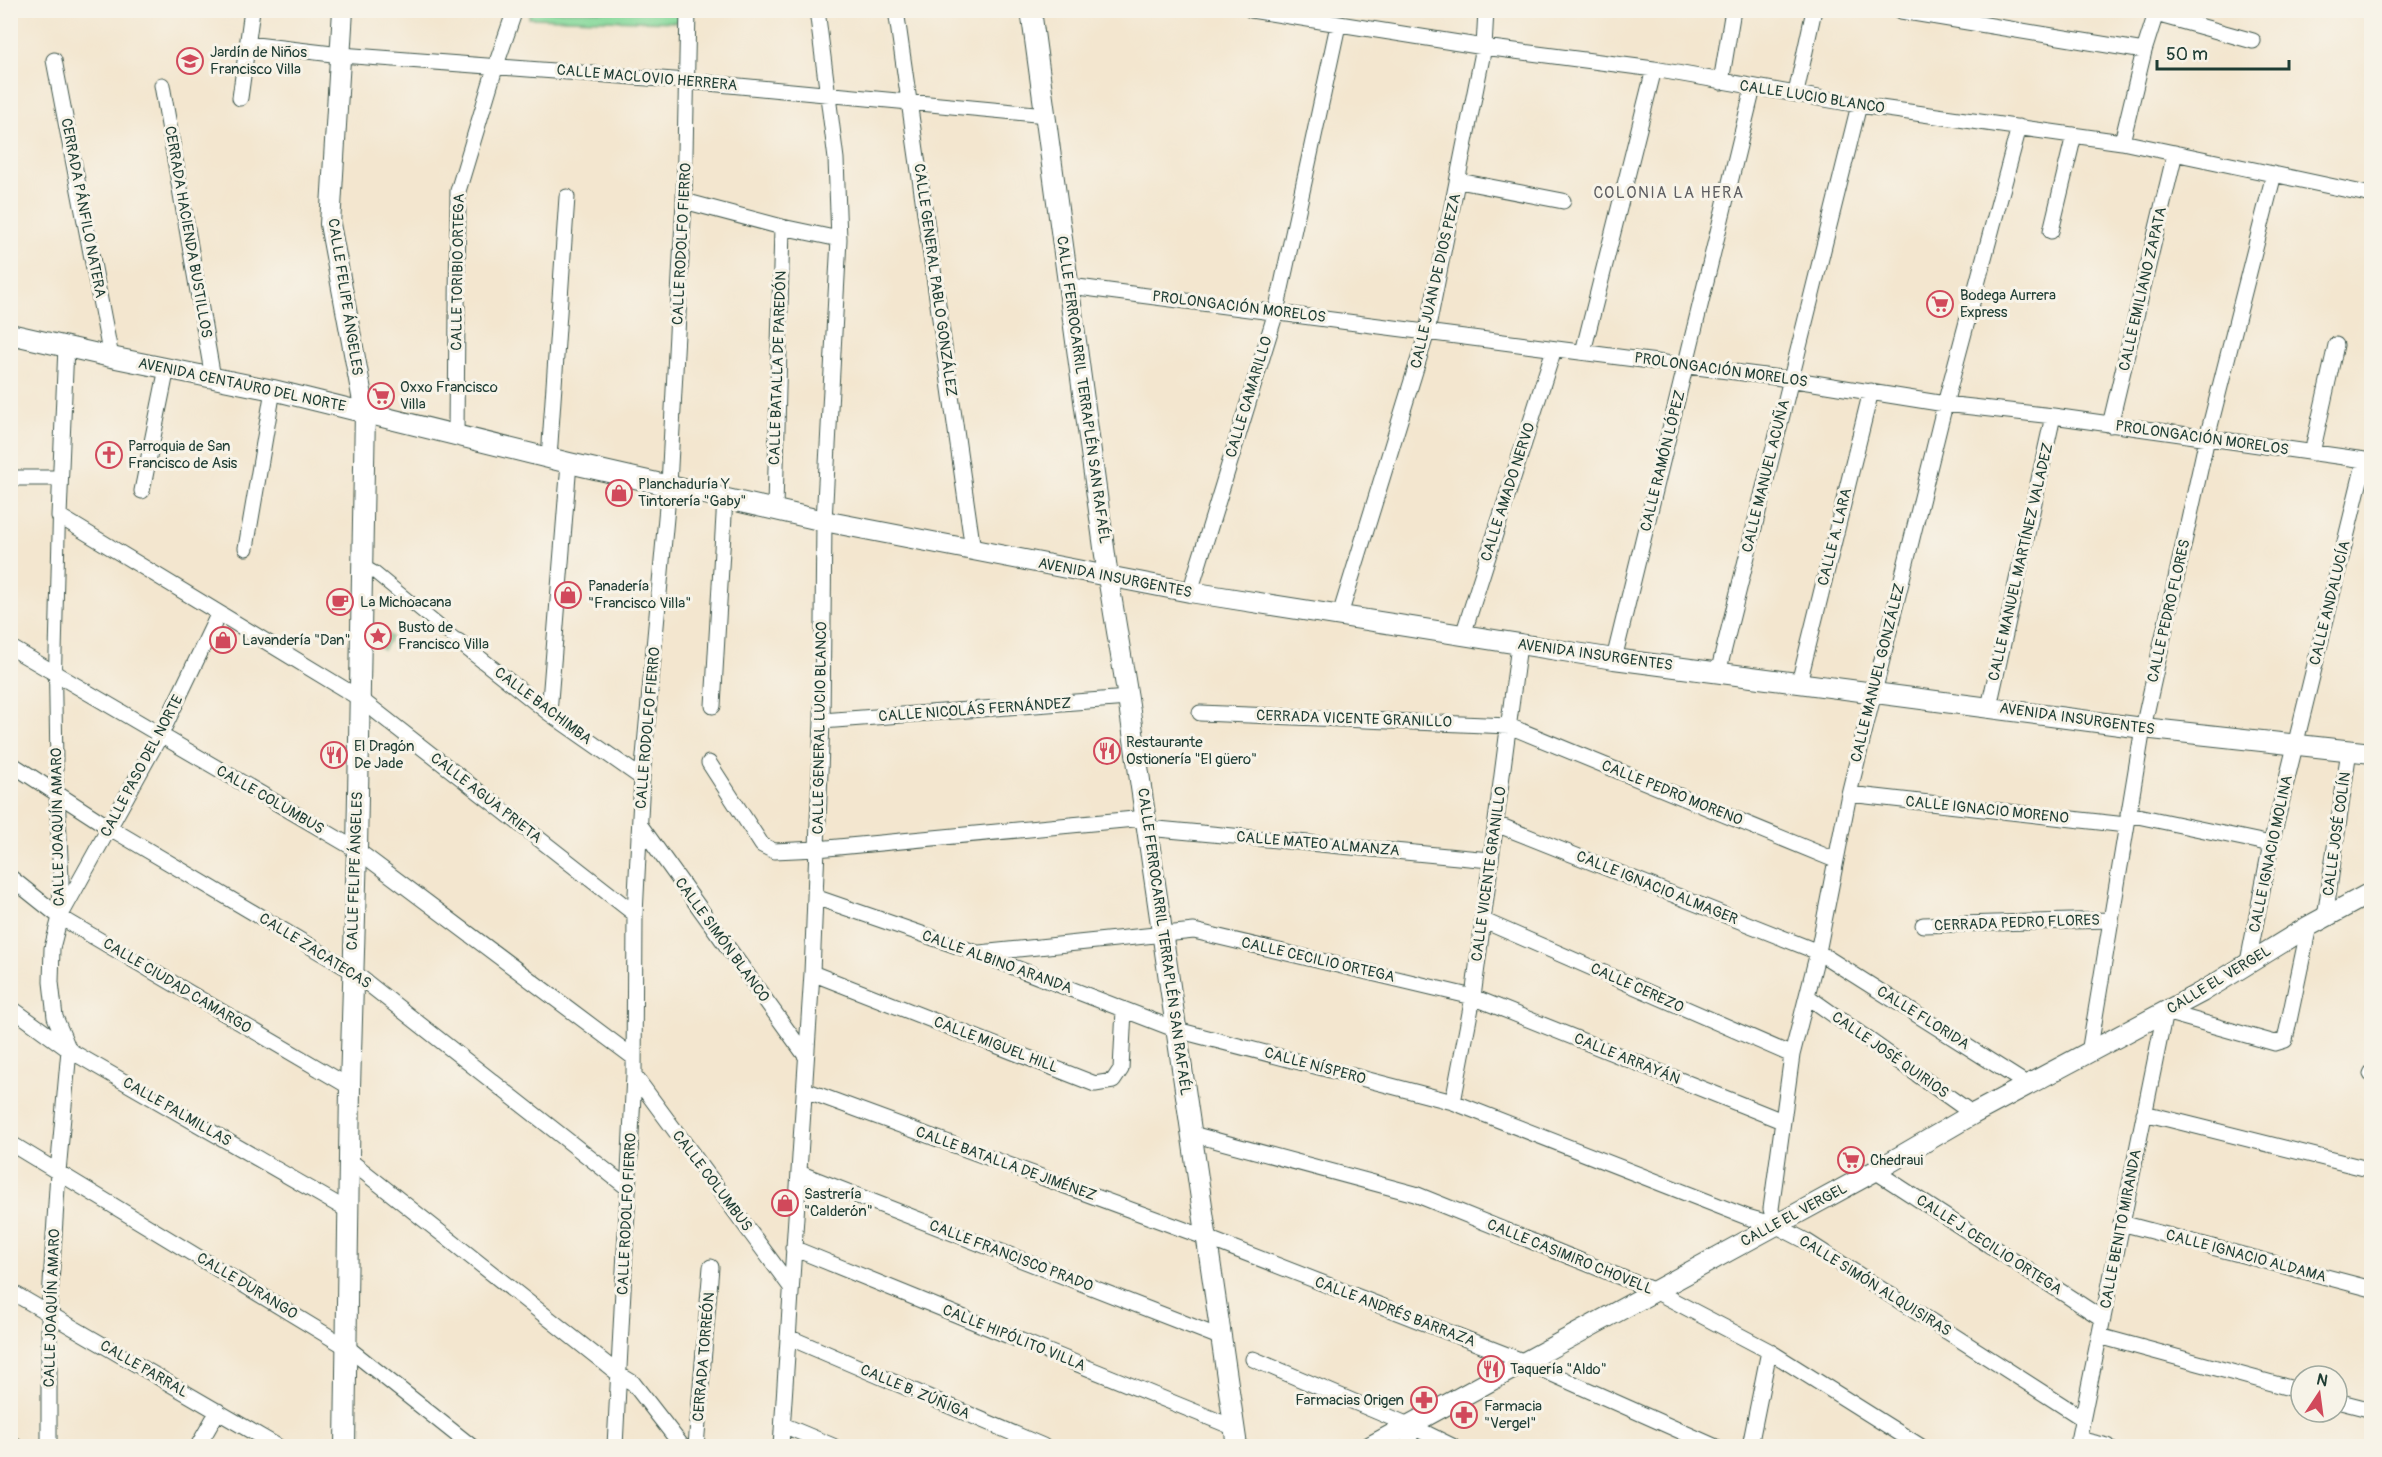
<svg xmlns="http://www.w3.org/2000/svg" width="2382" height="1457" viewBox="0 0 2382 1457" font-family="Pangolin,sans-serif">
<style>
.green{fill:#87d99b;stroke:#538b68;stroke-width:1.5}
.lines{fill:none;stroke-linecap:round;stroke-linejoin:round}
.pedestrian-casing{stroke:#3f564b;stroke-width:14}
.minor-casing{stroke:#3f564b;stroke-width:17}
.tertiary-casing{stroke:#3f564b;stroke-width:22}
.pedestrian{stroke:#fff;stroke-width:12}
.minor{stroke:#fff;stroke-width:15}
.tertiary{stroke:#fff;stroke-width:20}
.labels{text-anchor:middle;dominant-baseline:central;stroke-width:6;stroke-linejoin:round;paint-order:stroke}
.poi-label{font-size:15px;fill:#1f3d34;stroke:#f7f3e8;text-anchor:start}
.street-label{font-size:15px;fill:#1f3d34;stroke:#f7f3e8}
.neighbourhood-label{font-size:16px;letter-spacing:1.5px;fill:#5f5f62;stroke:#f7f3e8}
</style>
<rect width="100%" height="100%" fill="#f7f3e8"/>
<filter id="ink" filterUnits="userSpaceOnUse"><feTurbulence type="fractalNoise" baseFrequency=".0167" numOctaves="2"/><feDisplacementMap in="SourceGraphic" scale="12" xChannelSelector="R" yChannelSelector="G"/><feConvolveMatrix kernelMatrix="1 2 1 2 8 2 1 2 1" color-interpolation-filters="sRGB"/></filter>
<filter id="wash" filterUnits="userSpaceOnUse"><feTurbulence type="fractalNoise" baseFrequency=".008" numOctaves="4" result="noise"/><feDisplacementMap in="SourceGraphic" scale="24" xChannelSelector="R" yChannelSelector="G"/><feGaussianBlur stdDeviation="1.35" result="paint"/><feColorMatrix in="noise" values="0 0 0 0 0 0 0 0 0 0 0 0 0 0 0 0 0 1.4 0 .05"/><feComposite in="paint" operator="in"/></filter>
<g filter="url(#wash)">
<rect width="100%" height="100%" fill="#f3e6cf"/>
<path class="green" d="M531,11H679V22L529,18Z
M372,623L391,637L383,650L372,640Z"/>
</g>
<g filter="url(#ink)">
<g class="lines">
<defs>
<path id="pedestrian" d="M361,565L374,572L458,641
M57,794L55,672L59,516"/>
<path id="minor" d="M896,10L973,550
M1251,10L1484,47L1654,69L1859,105L2122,142L2372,195
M1901,11L2144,51
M2156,14L2253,41
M247,44L341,55L687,81L1046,115
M54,60L111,357
M1721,82L1733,10
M162,85L213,378
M1796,93L1814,10
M240,98L252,10
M2122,142L2144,51L2157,10
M1459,181L1563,201
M684,201L782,227L839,239
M2051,231L2074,135
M1070,286L1789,379L1945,404L2053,416L2372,461
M66,346L59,516L359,698L635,914
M1583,352L1654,69
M2110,425L2175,153
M456,434L458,191L496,65L515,10
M2312,453L2336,345
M549,458L567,197
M10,478H59
M142,491L167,368
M775,508L782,227
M246,548L273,390
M1190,592L1276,312L1338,25
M1340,615L1427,332L1484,47L1486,10
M1463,635L1554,349
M458,641L549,713L642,778
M10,647L357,850L633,1057
M1614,659L1753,88
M1718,673L1859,105
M1799,683L1871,391
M713,706L725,498
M1989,707L2053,416
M549,713L569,463
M1200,713L1509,726L1835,860
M822,721L1128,698
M10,763L110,828L352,971L628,1188
M709,763L762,845L774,851L817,849L1145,818
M1849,794L2126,825
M2128,814L2271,844
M1496,824L1818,952L2028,1085
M640,825L805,1055
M1147,828L1490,860
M10,877L60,917L350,1087
M815,897L977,953L1177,1030L1453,1102L1747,1217L1775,1225L1806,1241L2082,1418
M62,913L160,736L219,613
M2325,917L2349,750
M1482,920L1792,1055
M1923,925L2110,920
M980,953L1194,931L1473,997L1782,1121
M2248,962L2271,844L2365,460
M812,973L1095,1084L1113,1081L1121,1069L1124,1010
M1807,996L1973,1114
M10,1007L69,1050L347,1210
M2089,1053L2143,728L2207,438L2274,174
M2371,1074L2372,1072
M634,1075L790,1286
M805,1090L1207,1238L1525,1362L1714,1446
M1453,1102L1473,997L1519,645
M2144,1113L2372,1170
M1192,1134L1415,1194L1655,1291L1769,1351L1920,1446
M10,1143L348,1348L471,1446
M349,1160L620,1375L633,1383L682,1446
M1875,1171L2103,1319
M799,1173L1222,1338
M2121,1223L2372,1289
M1775,1225L1771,1209L1792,1055L1818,952L1849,794L1945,404L2019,127
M793,1248L1235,1428
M10,1291L277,1446
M2099,1336L2301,1391
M788,1337L1043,1446
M1253,1359L1411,1426L1452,1446
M2337,1401L2372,1410
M783,1425L833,1446
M2078,1439L2108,1446
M10,1444L15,1446
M49,1446V1315L58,1172L69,1050L55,1017L51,982L52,948L60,917L61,880L57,794
M198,1446L218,1411
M615,1446L634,1075L635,914L642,778L669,485L684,201L688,10
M696,1446L711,1267
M781,1446L812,973L822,721L824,521L839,239L836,159L817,10
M1409,1446L1411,1426
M1750,1446L1769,1351
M2077,1446L2165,1012L2275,1043L2285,1040L2309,926"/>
<path id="tertiary" d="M343,10L330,224L365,412L357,850L350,1087L345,1446
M1031,10L1108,577L1128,698L1237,1446
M10,334L111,357L273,390L569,463L824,521L1190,592L1614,659L2143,728L2372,753
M1371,1446L1875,1171L1973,1114L2202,992L2309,926L2372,892"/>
</defs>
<use href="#pedestrian" class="pedestrian-casing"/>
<use href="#minor" class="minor-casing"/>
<use href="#tertiary" class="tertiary-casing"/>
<use href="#pedestrian" class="pedestrian"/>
<use href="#minor" class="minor"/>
<use href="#tertiary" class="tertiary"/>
</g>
</g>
<defs>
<symbol id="school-ring" viewBox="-11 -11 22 22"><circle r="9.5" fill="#f7f3e8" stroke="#d1495b" stroke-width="1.5"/><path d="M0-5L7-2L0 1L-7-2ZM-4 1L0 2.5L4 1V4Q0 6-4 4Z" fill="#d1495b"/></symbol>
<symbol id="supermarket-ring" viewBox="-11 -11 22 22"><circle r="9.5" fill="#f7f3e8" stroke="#d1495b" stroke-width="1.5"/><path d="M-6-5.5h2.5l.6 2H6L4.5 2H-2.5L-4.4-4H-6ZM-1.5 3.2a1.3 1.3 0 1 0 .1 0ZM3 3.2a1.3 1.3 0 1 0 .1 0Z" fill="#d1495b"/></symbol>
<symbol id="church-ring" viewBox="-11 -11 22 22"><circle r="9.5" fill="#f7f3e8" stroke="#d1495b" stroke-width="1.5"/><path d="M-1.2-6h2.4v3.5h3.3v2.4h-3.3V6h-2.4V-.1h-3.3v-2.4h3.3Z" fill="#d1495b"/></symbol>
<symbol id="shop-ring" viewBox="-11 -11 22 22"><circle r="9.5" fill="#f7f3e8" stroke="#d1495b" stroke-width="1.5"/><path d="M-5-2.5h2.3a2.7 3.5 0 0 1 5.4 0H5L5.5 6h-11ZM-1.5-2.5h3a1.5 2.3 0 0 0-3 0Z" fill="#d1495b"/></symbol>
<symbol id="cafe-ring" viewBox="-11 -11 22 22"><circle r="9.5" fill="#f7f3e8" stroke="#d1495b" stroke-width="1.5"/><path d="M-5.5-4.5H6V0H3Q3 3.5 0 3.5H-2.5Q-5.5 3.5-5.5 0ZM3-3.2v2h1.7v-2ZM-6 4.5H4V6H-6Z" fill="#d1495b"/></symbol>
<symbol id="sight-ring" viewBox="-11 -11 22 22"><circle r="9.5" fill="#f7f3e8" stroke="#d1495b" stroke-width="1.5"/><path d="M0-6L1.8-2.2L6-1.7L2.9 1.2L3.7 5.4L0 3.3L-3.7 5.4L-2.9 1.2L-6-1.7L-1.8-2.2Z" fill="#d1495b"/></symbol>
<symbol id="restaurant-ring" viewBox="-11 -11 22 22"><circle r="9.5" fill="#f7f3e8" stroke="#d1495b" stroke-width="1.5"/><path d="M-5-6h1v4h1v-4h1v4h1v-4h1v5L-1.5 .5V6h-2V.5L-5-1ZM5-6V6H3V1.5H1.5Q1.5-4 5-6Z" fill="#d1495b"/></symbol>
<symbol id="pharmacy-ring" viewBox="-11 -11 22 22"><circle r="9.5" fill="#f7f3e8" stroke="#d1495b" stroke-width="1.5"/><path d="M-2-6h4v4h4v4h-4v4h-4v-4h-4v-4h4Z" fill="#d1495b"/></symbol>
</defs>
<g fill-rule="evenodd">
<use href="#school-ring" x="175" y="46" width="30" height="30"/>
<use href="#supermarket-ring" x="1925" y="289" width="30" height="30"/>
<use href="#supermarket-ring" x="366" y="381" width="30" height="30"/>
<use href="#church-ring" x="94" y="440" width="30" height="30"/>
<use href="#shop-ring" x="604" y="478" width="30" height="30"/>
<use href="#shop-ring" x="553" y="580" width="30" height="30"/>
<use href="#cafe-ring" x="325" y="587" width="30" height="30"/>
<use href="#sight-ring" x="363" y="621" width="30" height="30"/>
<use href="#shop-ring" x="208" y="625" width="30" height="30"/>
<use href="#restaurant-ring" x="1092" y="736" width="30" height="30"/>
<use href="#restaurant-ring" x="319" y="740" width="30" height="30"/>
<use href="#supermarket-ring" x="1836" y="1145" width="30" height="30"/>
<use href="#shop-ring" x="770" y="1188" width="30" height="30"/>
<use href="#restaurant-ring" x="1476" y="1354" width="30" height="30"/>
<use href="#pharmacy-ring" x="1409" y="1385" width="30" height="30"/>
<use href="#pharmacy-ring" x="1449" y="1400" width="30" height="30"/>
</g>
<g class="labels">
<g class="poi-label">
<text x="210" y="52">Jardín de Niños<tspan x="210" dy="17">Francisco Villa</tspan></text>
<text x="1960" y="295">Bodega Aurrera<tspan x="1960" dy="17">Express</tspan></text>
<text x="400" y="387">Oxxo Francisco<tspan x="400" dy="17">Villa</tspan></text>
<text x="128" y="446">Parroquia de San<tspan x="128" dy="17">Francisco de Asis</tspan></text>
<text x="638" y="484">Planchaduría Y<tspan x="638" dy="17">Tintorería "Gaby"</tspan></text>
<text x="588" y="586">Panadería<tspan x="588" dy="17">"Francisco Villa"</tspan></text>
<text x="360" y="602">La Michoacana</text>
<text x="398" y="627">Busto de<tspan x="398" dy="17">Francisco Villa</tspan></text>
<text x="242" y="640">Lavandería "Dan"</text>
<text x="1126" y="742">Restaurante<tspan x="1126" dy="17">Ostionería "El güero"</tspan></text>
<text x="354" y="746">El Dragón<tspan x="354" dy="17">De Jade</tspan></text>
<text x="1870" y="1160">Chedraui</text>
<text x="804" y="1194">Sastrería<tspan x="804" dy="17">"Calderón"</tspan></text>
<text x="1510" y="1369">Taquería "Aldo"</text>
<text x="1404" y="1400" text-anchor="end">Farmacias Origen</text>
<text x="1484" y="1406">Farmacia<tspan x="1484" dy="17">"Vergel"</tspan></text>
</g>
<g class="street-label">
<text transform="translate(647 78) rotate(5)">CALLE MACLOVIO HERRERA</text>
<text transform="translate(1812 97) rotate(9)">CALLE LUCIO BLANCO</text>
<text transform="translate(83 208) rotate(79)">CERRADA PÁNFILO NATERA</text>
<text transform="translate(188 232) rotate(80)">CERRADA HACIENDA BUSTILLOS</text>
<text transform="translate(682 244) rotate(-87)">CALLE RODOLFO FIERRO</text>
<text transform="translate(458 272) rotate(-89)">CALLE TORIBIO ORTEGA</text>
<text transform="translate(935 280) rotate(82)">CALLE GENERAL PABLO GONZÁLEZ</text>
<text transform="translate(1436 281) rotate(-77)">CALLE JUAN DE DIOS PEZA</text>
<text transform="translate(2143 289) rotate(-77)">CALLE EMILIANO ZAPATA</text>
<text transform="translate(345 297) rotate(81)">CALLE FELIPE ÁNGELES</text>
<text transform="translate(1239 307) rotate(7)">PROLONGACIÓN MORELOS</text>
<text transform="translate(778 368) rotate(-88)">CALLE BATALLA DE PAREDÓN</text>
<text transform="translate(1721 370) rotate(8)">PROLONGACIÓN MORELOS</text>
<text transform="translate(242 385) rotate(12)">AVENIDA CENTAURO DEL NORTE</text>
<text transform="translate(1083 390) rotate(82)">CALLE FERROCARRIL TERRAPLÉN SAN RAFAÉL</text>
<text transform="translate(1249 397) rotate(-73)">CALLE CAMARILLO</text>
<text transform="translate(2202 438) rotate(8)">PROLONGACIÓN MORELOS</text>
<text transform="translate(1663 461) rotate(-76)">CALLE RAMÓN LÓPEZ</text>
<text transform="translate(1766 476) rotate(-76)">CALLE MANUEL ACUÑA</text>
<text transform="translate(1508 492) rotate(-72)">CALLE AMADO NERVO</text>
<text transform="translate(1835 537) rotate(-76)">CALLE A. LARA</text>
<text transform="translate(2021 562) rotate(-77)">CALLE MANUEL MARTÍNEZ VALADEZ</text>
<text transform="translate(1115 578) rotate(11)">AVENIDA INSURGENTES</text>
<text transform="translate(2330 603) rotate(-76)">CALLE ANDALUCÍA</text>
<text transform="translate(2169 611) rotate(-77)">CALLE PEDRO FLORES</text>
<text transform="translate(1595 655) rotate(8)">AVENIDA INSURGENTES</text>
<text transform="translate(1878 673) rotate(-76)">CALLE MANUEL GONZÁLEZ</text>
<text transform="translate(543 706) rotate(37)">CALLE BACHIMBA</text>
<text transform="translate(975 710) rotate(-4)">CALLE NICOLÁS FERNÁNDEZ</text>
<text transform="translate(1354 719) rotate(2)">CERRADA VICENTE GRANILLO</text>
<text transform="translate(2077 719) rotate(8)">AVENIDA INSURGENTES</text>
<text transform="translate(648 728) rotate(-85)">CALLE RODOLFO FIERRO</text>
<text transform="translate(820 728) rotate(-89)">CALLE GENERAL LUCIO BLANCO</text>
<text transform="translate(142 766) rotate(-62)">CALLE PASO DEL NORTE</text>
<text transform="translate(1672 793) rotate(22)">CALLE PEDRO MORENO</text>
<text transform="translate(486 798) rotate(38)">CALLE AGUA PRIETA</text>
<text transform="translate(270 800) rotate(30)">CALLE COLUMBUS</text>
<text transform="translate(1987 810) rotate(6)">CALLE IGNACIO MORENO</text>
<text transform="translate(58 827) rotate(-91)">CALLE JOAQUÍN AMARO</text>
<text transform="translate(2337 834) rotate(-82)">CALLE JOSÉ COLÍN</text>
<text transform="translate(1318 844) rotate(5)">CALLE MATEO ALMANZA</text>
<text transform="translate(2271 854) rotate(-78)">CALLE IGNACIO MOLINA</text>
<text transform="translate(355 871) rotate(-88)">CALLE FELIPE ÁNGELES</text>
<text transform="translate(1489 874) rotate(-82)">CALLE VICENTE GRANILLO</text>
<text transform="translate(1657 888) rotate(22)">CALLE IGNACIO ALMAGER</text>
<text transform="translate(2017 923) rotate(-2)">CERRADA PEDRO FLORES</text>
<text transform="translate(722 940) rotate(54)">CALLE SIMÓN BLANCO</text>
<text transform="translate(1164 942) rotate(82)">CALLE FERROCARRIL TERRAPLÉN SAN RAFAÉL</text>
<text transform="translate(315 951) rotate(32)">CALLE ZACATECAS</text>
<text transform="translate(1318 960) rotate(13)">CALLE CECILIO ORTEGA</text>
<text transform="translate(997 962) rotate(20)">CALLE ALBINO ARANDA</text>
<text transform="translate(2219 980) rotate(-31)">CALLE EL VERGEL</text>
<text transform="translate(177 986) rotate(31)">CALLE CIUDAD CAMARGO</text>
<text transform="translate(1637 988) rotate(24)">CALLE CEREZO</text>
<text transform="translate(1923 1018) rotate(32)">CALLE FLORIDA</text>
<text transform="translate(996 1045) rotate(21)">CALLE MIGUEL HILL</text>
<text transform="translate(1890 1055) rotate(35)">CALLE JOSÉ QUIRIOS</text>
<text transform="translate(1627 1059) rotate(22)">CALLE ARRAYÁN</text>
<text transform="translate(1315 1066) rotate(15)">CALLE NÍSPERO</text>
<text transform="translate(177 1112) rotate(30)">CALLE PALMILLAS</text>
<text transform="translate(1006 1164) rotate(20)">CALLE BATALLA DE JIMÉNEZ</text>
<text transform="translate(712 1181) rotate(53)">CALLE COLUMBUS</text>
<text transform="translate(627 1214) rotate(-87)">CALLE RODOLFO FIERRO</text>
<text transform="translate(1794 1215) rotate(-28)">CALLE EL VERGEL</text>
<text transform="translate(2121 1229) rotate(-79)">CALLE BENITO MIRANDA</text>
<text transform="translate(1989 1245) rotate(33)">CALLE J. CECILIO ORTEGA</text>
<text transform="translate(1011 1256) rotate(21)">CALLE FRANCISCO PRADO</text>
<text transform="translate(2246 1256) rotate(15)">CALLE IGNACIO ALDAMA</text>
<text transform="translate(1570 1257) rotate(22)">CALLE CASIMIRO CHOVELL</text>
<text transform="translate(247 1286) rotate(31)">CALLE DURANGO</text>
<text transform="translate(1875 1286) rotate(32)">CALLE SIMÓN ALQUISIRAS</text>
<text transform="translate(52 1308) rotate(-88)">CALLE JOAQUÍN AMARO</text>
<text transform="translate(1395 1312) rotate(21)">CALLE ANDRÉS BARRAZA</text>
<text transform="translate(1014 1338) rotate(22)">CALLE HIPÓLITO VILLA</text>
<text transform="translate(704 1357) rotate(-85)">CERRADA TORREÓN</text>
<text transform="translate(144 1369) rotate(30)">CALLE PARRAL</text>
<text transform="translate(915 1392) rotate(23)">CALLE B. ZÚÑIGA</text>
</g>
<g class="neighbourhood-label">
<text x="1669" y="193">COLONIA LA HERA</text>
</g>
</g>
<rect width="2382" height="1457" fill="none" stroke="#f7f3e8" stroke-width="36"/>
<g transform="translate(2319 1394) rotate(13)"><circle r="28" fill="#f7f3e8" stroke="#a1aaa0" stroke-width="1.5"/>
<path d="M0-4.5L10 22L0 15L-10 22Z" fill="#d1495b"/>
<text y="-9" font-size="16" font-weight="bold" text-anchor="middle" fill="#1f3d34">N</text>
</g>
<path d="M2157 60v9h132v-9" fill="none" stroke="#1f3d34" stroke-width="3"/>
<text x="2166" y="60" font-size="18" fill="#1f3d34" stroke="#f7f3e8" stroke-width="4.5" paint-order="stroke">50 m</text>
</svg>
